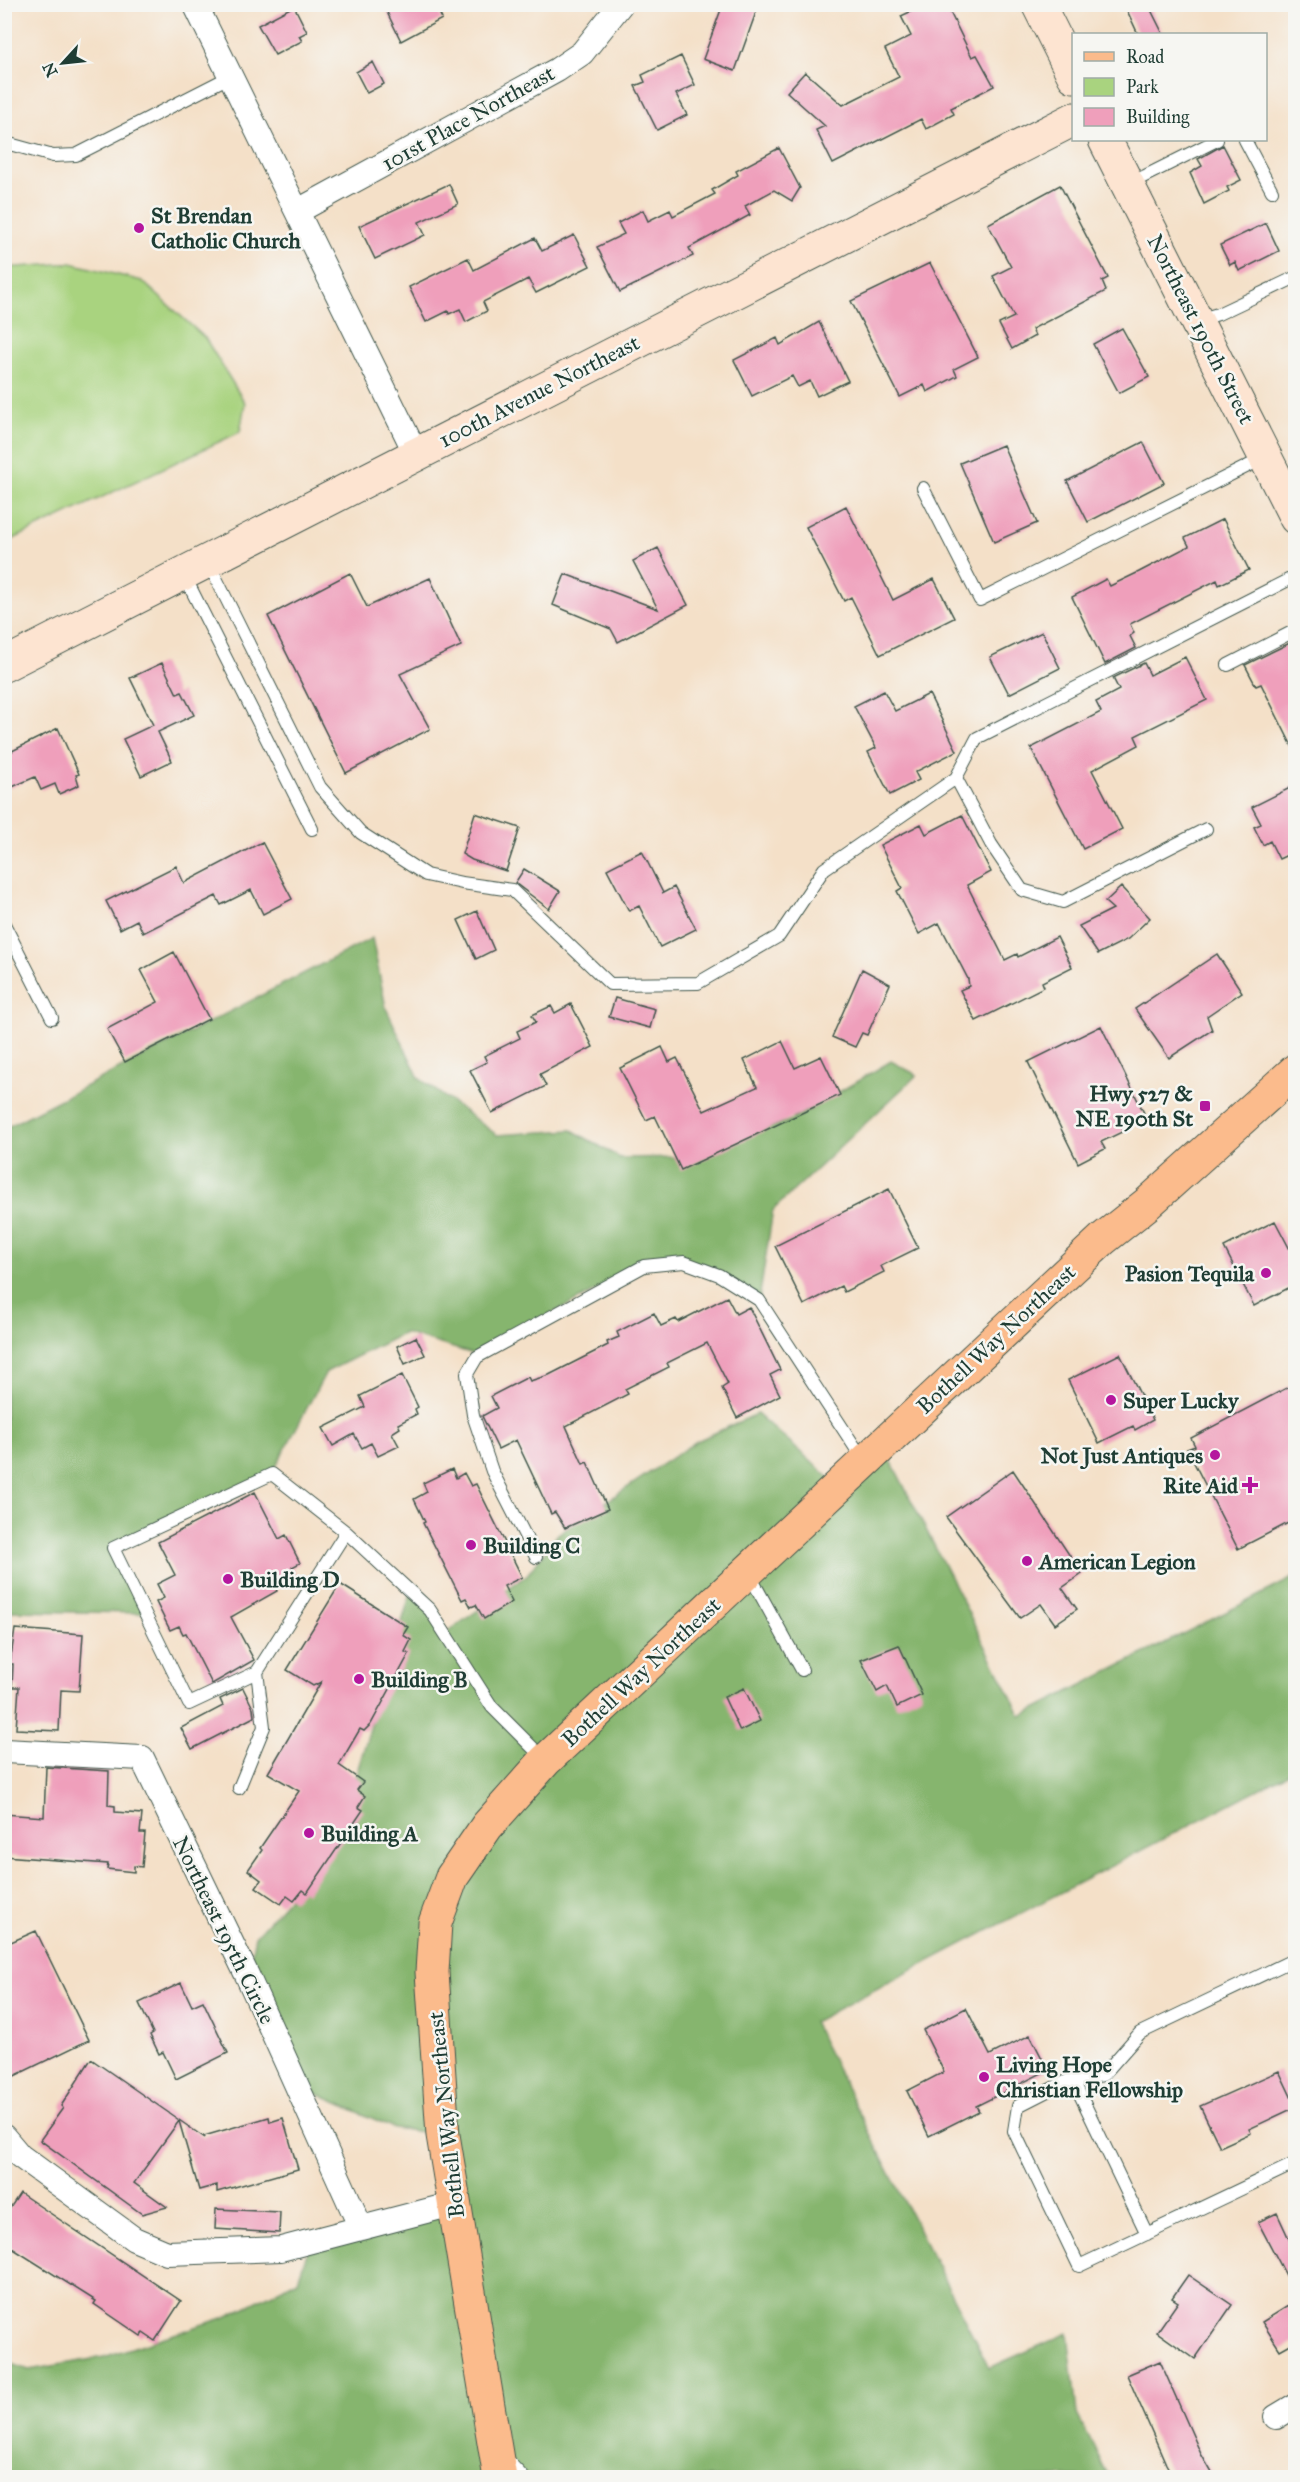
<svg xmlns="http://www.w3.org/2000/svg" width="1300" height="2482" viewBox="0 0 1300 2482" font-family="'IM FELL Great Primer',serif">
<style>
.green{fill:#a9d37f;stroke:#64885a;stroke-width:1.5}
.forest{fill:#86b56e;stroke:#527951;stroke-width:1.5}
.building{fill:#ef9fbb}
.lines{fill:none;stroke-linecap:round;stroke-linejoin:round}
.lane-casing{stroke:#3f554a;stroke-width:14}
.street-casing{stroke:#3f554a;stroke-width:26}
.secondary-casing{stroke:#3f554a;stroke-width:35}
.primary-casing{stroke:#3f554a;stroke-width:35}
.lane{stroke:#fff;stroke-width:12}
.street{stroke:#fff;stroke-width:24}
.secondary{stroke:#fde4d1;stroke-width:33}
.primary{stroke:#fbbb8c;stroke-width:33}
.poi-dot{fill:#b5179e;stroke:#f6f6f2;stroke-width:2}
.labels{text-anchor:middle;dominant-baseline:central;stroke-width:5;stroke-linejoin:round;paint-order:stroke}
.street-label{font-size:22px;fill:#1f3d34;stroke:#f6f6f2}
.poi-label{font-size:22px;font-weight:bold;fill:#1f3d34;stroke:#f6f6f2;text-anchor:start}
</style>
<rect width="100%" height="100%" fill="#f6f6f2"/>
<filter id="ink" filterUnits="userSpaceOnUse"><feTurbulence type="fractalNoise" baseFrequency=".0167" numOctaves="2"/><feDisplacementMap in="SourceGraphic" scale="12" xChannelSelector="R" yChannelSelector="G"/><feConvolveMatrix kernelMatrix="1 2 1 2 8 2 1 2 1" color-interpolation-filters="sRGB"/></filter>
<filter id="wash" filterUnits="userSpaceOnUse"><feTurbulence type="fractalNoise" baseFrequency=".008" numOctaves="4" result="noise"/><feDisplacementMap in="SourceGraphic" scale="24" xChannelSelector="R" yChannelSelector="G"/><feGaussianBlur stdDeviation="1.35" result="paint"/><feColorMatrix in="noise" values="0 0 0 0 0 0 0 0 0 0 0 0 0 0 0 0 0 1.4 0 .05"/><feComposite in="paint" operator="in"/></filter>
<g filter="url(#wash)">
<rect width="100%" height="100%" fill="#f4e0c8"/>
<path class="green" d="M71,263L142,281L205,338L245,403L240,432L5,543V268Z"/>
<path class="forest" d="M372,938L386,1008L419,1078L497,1135L572,1130L620,1158L690,1157L792,1120L891,1061L917,1075L773,1210L759,1300L684,1262L644,1266L473,1354L404,1333L326,1372L272,1474L113,1548L145,1613L5,1611V1128Z
M757,1414L839,1486L883,1445L1021,1716L1295,1577V1770L813,2022L989,2368L1068,2333L1077,2414L1109,2477L889,2478L838,2470L832,2478L5,2477L4,2361L29,2370L104,2357L226,2317L298,2280L311,2241L453,2204L443,2135L394,2128L297,2085L247,1975L255,1936L351,1830L354,1782L411,1592L446,1633L527,1575L558,1534L697,1441Z"/>
<g id="blocks">
<path class="building" d="M383,4H435L442,19L401,41Z
M723,4H759L735,71L703,59Z
M909,4H946L972,57L977,55L994,86L951,108L954,114L926,129L921,119L833,164L816,130L825,126L787,92L805,72L843,105L899,77L885,49L911,36L901,16L912,11Z
M1124,4H1148L1163,34H1138Z
M294,6L307,32L299,36L302,41L275,55L258,25Z
M681,56L695,85L676,94L687,115L657,130L635,86L645,82L642,75Z
M373,62L384,84L367,93L356,72Z
M1223,145L1241,180L1227,187L1229,191L1204,204L1190,173L1202,166L1198,159Z
M779,148L800,188L792,201L774,190L745,206L750,215L689,248L693,256L620,292L597,247L624,234L618,223L643,210L648,221L670,210L673,216L715,194L712,190L738,175L736,171Z
M449,184L458,204L419,222L425,235L375,259L359,226Z
M1060,185L1108,278L1102,281L1106,291L1032,329L1035,336L1012,349L999,324L1014,317L993,276L1011,267L988,224Z
M1266,223L1279,251L1239,271L1235,262L1230,265L1220,245Z
M574,235L590,266L536,293L528,279L483,302L487,311L466,322L460,309L449,314L448,311L426,322L409,287L468,258L474,270L535,238L542,251Z
M930,263L978,357L954,369L957,376L927,392L924,385L900,397L851,301Z
M819,322L848,381L817,396L810,381L798,387L792,376L752,396L734,360L777,338L780,345Z
M1122,328L1149,377L1119,393L1093,344Z
M1143,442L1164,483L1088,522L1067,481Z
M1003,445L1037,523L994,542L960,463Z
M846,506L893,600L934,579L954,618L880,655L851,597L844,601L806,527Z
M1223,519L1249,570L1219,585L1217,580L1130,624L1134,633L1130,636L1136,648L1105,664L1072,597L1106,579L1110,586L1139,572L1189,546L1185,538Z
M658,548L688,605L618,642L611,629L553,605L565,574L658,609L633,561Z
M350,573L367,607L430,578L461,646L400,674L430,729L346,773L268,616Z
M1042,632L1060,668L1009,694L990,657Z
M1296,640V754L1261,684L1256,686L1245,665Z
M1185,657L1207,700L1135,736L1139,745L1092,770L1122,829L1083,849L1031,748L1101,712L1096,702L1119,690L1113,678L1144,663L1150,675Z
M162,663L177,694L182,692L194,715L158,732L172,761L141,776L123,739L153,725L130,678Z
M884,691L895,711L929,694L957,751L915,772L919,780L890,795L868,752L876,748L854,706Z
M58,728L79,774L76,775L79,785L59,794L55,784L41,790L35,777L10,788L4,777V755Z
M1296,785V851L1279,859L1270,841L1263,845L1254,827L1261,824L1252,807Z
M475,813L520,828L506,871L472,860L462,854Z
M962,815L991,872L967,885L1005,960L1017,954L1018,957L1057,937L1072,967L1042,982L1044,987L976,1021L960,990L969,986L968,979L939,923L919,934L897,891L902,888L880,845L921,824L926,834Z
M262,842L292,899L263,914L251,890L221,905L216,896L143,933L137,920L120,929L106,901L176,866L184,883Z
M642,851L663,893L674,887L696,929L660,947L639,906L629,911L607,869Z
M524,869L560,891L549,909L515,883Z
M1121,887L1150,918L1128,939L1098,954L1079,926L1113,909L1105,902Z
M477,911L494,950L476,959L458,920Z
M174,952L209,1019L125,1062L107,1029L158,1002L141,970Z
M1217,954L1242,992L1207,1016L1212,1030L1169,1058L1135,1009Z
M862,969L890,984L867,1035L862,1033L855,1047L832,1037Z
M615,998L655,1009L650,1028L609,1017Z
M571,1004L593,1047L540,1074L546,1086L492,1113L470,1070L487,1062L484,1056L520,1038L517,1031L536,1022L532,1015L551,1006L555,1013Z
M1101,1026L1144,1113L1121,1125L1124,1131L1101,1142L1105,1149L1078,1163L1028,1062Z
M782,1041L795,1068L821,1056L840,1095L681,1170L655,1116L646,1120L620,1068L662,1047L669,1062L677,1058L704,1111L757,1087L744,1060Z
M889,1189L918,1248L881,1266L884,1272L844,1292L841,1286L804,1305L775,1246Z
M1275,1221L1296,1261V1284L1254,1306L1224,1247Z
M727,1297L736,1314L749,1307L780,1370L770,1375L780,1395L737,1418L722,1388L728,1384L707,1343L667,1363L669,1367L625,1389L628,1394L566,1426L583,1464L587,1462L608,1509L565,1528L555,1512L551,1514L516,1440L498,1449L482,1416L497,1408L491,1396L528,1377L530,1381L549,1375L608,1345L607,1342L619,1337L617,1332L654,1313L661,1326L676,1319L678,1322Z
M416,1337L425,1355L405,1364L397,1346Z
M1120,1354L1153,1420L1135,1430L1133,1426L1099,1443L1068,1380Z
M402,1375L418,1407L415,1409L417,1414L398,1424L400,1428L392,1433L399,1446L378,1456L371,1443L362,1448L354,1434L333,1446L323,1428L365,1407L360,1396Z
M1296,1383V1519L1238,1549L1187,1449L1195,1446L1191,1438Z
M452,1469L456,1478L464,1473L471,1486L476,1484L522,1577L504,1586L512,1602L484,1619L476,1605L471,1607L466,1598L462,1600L423,1523L425,1522L414,1499L427,1492L423,1483Z
M1013,1470L1082,1574L1062,1588L1077,1609L1055,1624L1041,1604L1020,1618L946,1517Z
M255,1492L279,1539L286,1535L300,1563L292,1567L296,1576L275,1587L277,1591L231,1617L254,1660L212,1684L186,1633L183,1634L179,1626L170,1630L156,1602L164,1598L157,1584L175,1575L158,1542Z
M340,1584L408,1627L403,1635L411,1640L405,1652L409,1654L371,1724L364,1731L360,1729L339,1765L363,1782L357,1790L365,1796L358,1807L363,1810L307,1893L303,1890L294,1901L287,1896L281,1904L256,1887L261,1880L248,1870L262,1850L260,1848L299,1791L268,1773L321,1682L313,1686L287,1670Z
M15,1629L83,1634L79,1691L61,1690L59,1731L16,1729L19,1687H12L13,1664H10Z
M899,1645L922,1695L897,1707L887,1686L877,1692L861,1660Z
M243,1688L253,1708L254,1717L192,1749L181,1728L223,1706L220,1699Z
M744,1688L760,1721L740,1731L724,1697Z
M46,1767L109,1771L108,1805L115,1806V1812L142,1814L140,1833H145L142,1867L134,1866V1872L107,1869L108,1864L4,1856V1814L44,1817Z
M36,1931L89,2040L4,2081V1945Z
M181,1983L192,2006L203,2001L228,2053L176,2079L163,2052L159,2054L150,2035L153,2033L139,2003Z
M966,2008L990,2055L1030,2035L1048,2070L976,2106L979,2111L929,2136L907,2091L944,2072L923,2030Z
M91,2059L205,2138L204,2136L269,2117L270,2122L283,2118L298,2169L217,2192V2185L199,2190L179,2121L134,2183L167,2207L142,2214L40,2140L63,2108L61,2106Z
M1279,2071L1296,2107L1249,2129L1251,2133L1220,2147L1200,2106Z
M20,2193L181,2301L155,2341L143,2333L141,2336L94,2304L96,2301L4,2243V2217Z
M216,2209L280,2212L279,2233L215,2229Z
M1277,2213L1296,2254V2280L1290,2283L1258,2222Z
M1188,2275L1232,2305L1195,2359L1157,2332L1178,2302L1172,2298Z
M1296,2301V2341L1280,2350L1262,2322Z
M1160,2361L1201,2454L1215,2478H1174L1166,2464L1127,2375Z"/>
</g>
</g>
<g filter="url(#ink)">
<use href="#blocks" fill-opacity="0" stroke="#3f554a" stroke-width="1.5"/>
<g class="lines">
<defs>
<path id="lane" d="M1245,140L1272,191
M6,143L53,156L76,155L231,76
M1129,184L1217,140
M1198,320L1218,314L1296,277
M923,488L980,600L1264,458
M208,562L320,787L361,833L426,875L462,883L512,890L610,984L698,983L779,936L824,869L956,778L977,738L1296,576
M184,575L312,829
M1228,665L1296,630
M956,778L991,844L1022,890L1063,902L1206,829
M4,924L52,1018
M536,1557L492,1471L473,1415L467,1374L477,1357L644,1266L684,1262L719,1275L759,1300L864,1461
M749,1574L802,1670
M257,1672L189,1704L113,1548L272,1474L346,1532L430,1610L492,1707L545,1760
M239,1788L264,1727L257,1672L346,1532
M1296,1962L1293,1960L1140,2033L1103,2075L1067,2081L1018,2106L1014,2131L1079,2266L1296,2163
M1073,2080L1147,2234
M504,2457L524,2478"/>
<path id="street" d="M195,4L416,454
M298,211L557,70L582,53L621,4
M4,1751L142,1758L247,1975L361,2228
M4,2137L20,2156L134,2239L167,2253L281,2249L453,2204
M1276,2417L1296,2405"/>
<path id="secondary" d="M1038,4L1074,76
M1105,140L1296,518
M4,665L1074,119"/>
<path id="primary" d="M500,2478L443,2135L432,1972L435,1923L452,1877L487,1826L545,1761L1103,1239L1147,1204L1296,1070"/>
</defs>
<use href="#lane" class="lane-casing"/>
<use href="#street" class="street-casing"/>
<use href="#secondary" class="secondary-casing"/>
<use href="#primary" class="primary-casing"/>
<use href="#lane" class="lane"/>
<use href="#street" class="street"/>
<use href="#secondary" class="secondary"/>
<use href="#primary" class="primary"/>
</g>
</g>
<g class="poi-dot">
<circle cx="139" cy="228" r="6"/>
<rect x="1199" y="1100" width="12" height="12" rx="3"/>
<circle cx="1266" cy="1273" r="6"/>
<circle cx="1111" cy="1400" r="6"/>
<circle cx="1215" cy="1455" r="6"/>
<path d="M1247 1476h6v6h6v6h-6v6h-6v-6h-6v-6h6z"/>
<circle cx="471" cy="1545" r="6"/>
<circle cx="1027" cy="1561" r="6"/>
<circle cx="228" cy="1579" r="6"/>
<circle cx="359" cy="1679" r="6"/>
<circle cx="309" cy="1833" r="6"/>
<circle cx="984" cy="2077" r="6"/>
</g>
<g class="labels">
<g class="street-label">
<text transform="translate(468 118) rotate(-29)">101st Place Northeast</text>
<text transform="translate(1201 329) rotate(63)">Northeast 190th Street</text>
<text transform="translate(539 391) rotate(-27)">100th Avenue Northeast</text>
<text transform="translate(996 1339) rotate(-43)">Bothell Way Northeast</text>
<text transform="translate(641 1672) rotate(-43)">Bothell Way Northeast</text>
<text transform="translate(224 1930) rotate(64)">Northeast 195th Circle</text>
<text transform="translate(446 2115) rotate(-96)">Bothell Way Northeast</text>
</g>
<g class="poi-label">
<text x="151" y="215">St Brendan<tspan x="151" dy="25">Catholic Church</tspan></text>
<text x="1193" y="1093" text-anchor="end">Hwy 527 &amp;<tspan x="1193" dy="25">NE 190th St</tspan></text>
<text x="1254" y="1273" text-anchor="end">Pasion Tequila</text>
<text x="1123" y="1400">Super Lucky</text>
<text x="1203" y="1455" text-anchor="end">Not Just Antiques</text>
<text x="1238" y="1485" text-anchor="end">Rite Aid</text>
<text x="483" y="1545">Building C</text>
<text x="1039" y="1561">American Legion</text>
<text x="240" y="1579">Building D</text>
<text x="371" y="1679">Building B</text>
<text x="321" y="1833">Building A</text>
<text x="996" y="2064">Living Hope<tspan x="996" dy="25">Christian Fellowship</tspan></text>
</g>
</g>
<rect width="1300" height="2482" fill="none" stroke="#f6f6f2" stroke-width="24"/>
<rect x="1072" y="33" width="195" height="108" fill="#f6f6f2" stroke="#a0aca6" stroke-width="1.5"/>
<rect x="1084" y="52" width="30" height="9" fill="#fbbb8c" stroke="#a0aca6" stroke-width="1.5"/>
<text x="1126" y="63" font-size="18" fill="#1f3d34">Road</text>
<rect x="1084" y="78" width="30" height="18" fill="#a9d37f" stroke="#a0aca6" stroke-width="1.5"/>
<text x="1126" y="93" font-size="18" fill="#1f3d34">Park</text>
<rect x="1084" y="108" width="30" height="18" fill="#ef9fbb" stroke="#a0aca6" stroke-width="1.5"/>
<text x="1126" y="123" font-size="18" fill="#1f3d34">Building</text>
<g transform="translate(63 63) rotate(243)" stroke="#f6f6f2" stroke-width="4.5" paint-order="stroke">
<path d="M0-4.5L10 22L0 15L-10 22Z" fill="#1f3d34"/>
<text y="-9" font-size="16" font-weight="bold" text-anchor="middle" fill="#1f3d34">N</text>
</g>
</svg>
